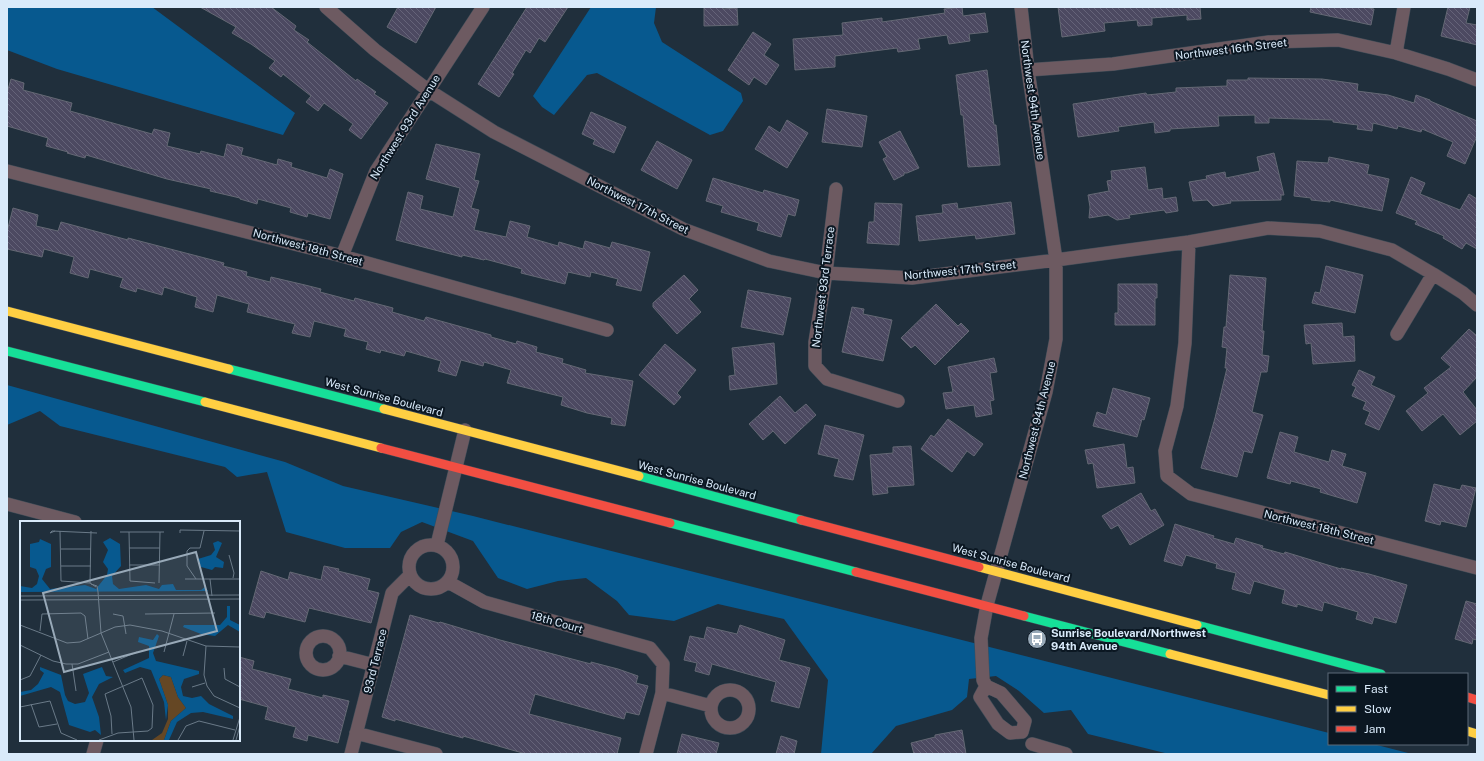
<svg xmlns="http://www.w3.org/2000/svg" width="1484" height="761" viewBox="0 0 1484 761" font-family="'Public Sans',sans-serif">
<style>
.water{fill:#07598f}
.building{fill:url(#building-back-hatch);stroke:#646874}
.lines{fill:none;stroke-linecap:round;stroke-linejoin:round}
.street-casing{stroke:#404d58;stroke-width:14}
.fast-casing{stroke:#404d58;stroke-width:10}
.slow-casing{stroke:#404d58;stroke-width:10}
.jam-casing{stroke:#404d58;stroke-width:10}
.street{stroke:#6d5a61;stroke-width:13}
.fast{stroke:#16e098;stroke-width:9}
.slow{stroke:#ffcf43;stroke-width:9}
.jam{stroke:#f24e42;stroke-width:9}
.labels{text-anchor:middle;dominant-baseline:central;stroke-width:4;stroke-linejoin:round;paint-order:stroke}
.street-label{font-size:11px;fill:#d9eafa;stroke:#0b1722}
.poi-label{font-size:11px;font-weight:bold;fill:#d9eafa;stroke:#0b1722;text-anchor:start}
.inset-road{fill:none;stroke:#6a7a88;stroke-width:1}
.view{fill:#98a9b8;fill-opacity:0.15;stroke:#98a9b8;stroke-width:2}
.inset-edge{fill:none;stroke:#d9eafa;stroke-width:2}
</style>
<defs>
<pattern id="building-back-hatch" width="6" height="6" patternUnits="userSpaceOnUse"><rect width="6" height="6" fill="#4c4961"/><path d="M-1 5l2 2M0 0l6 6M5-1l2 2" fill="none" stroke="#656379"/></pattern>
</defs>
<rect width="100%" height="100%" fill="#202f3c"/>
<path class="water" d="M7,7H152L295,113L283,135L57,69L7,50Z
M591,7H656L654,23L662,42L741,93L743,101L723,131L710,135L597,73L587,75L554,115L542,107L533,96Z
M7,385L285,462L343,486L473,516L1329,733V744H1373L1412,754H1169L1088,734L1071,710L1044,713L1019,691L996,676L969,679L967,697L952,710L896,726L871,754H821L828,680L784,619L718,604L674,621L629,615L617,601L586,578L558,581L527,589L498,578L473,541L422,522L401,532L390,548H345L286,532L267,472L237,477L225,467L60,426L40,411L7,425Z"/>
<path class="building" d="M200,7H271L296,26L294,30L309,40L307,42L356,81L357,79L376,92L374,94L388,103L361,139L349,130L353,124L324,103L318,111L306,102L311,96L283,74L281,77L269,68L275,61L251,44L232,33L236,27Z
M398,7H436L416,43L387,27Z
M527,7H568L545,42L539,38L530,53L526,50L512,73L514,74L499,97L478,84Z
M704,7H723V9L737,8L738,25L704,26Z
M962,7L963,16L985,13L988,32L969,34L970,41L949,44L947,35L918,39L920,49L898,52L897,48L835,56V67L795,70L793,39L843,35L842,23L882,18V22L945,13L944,9Z
M1058,7H1200L1201,19L1187,20V15L1152,18V25L1138,26L1137,20L1104,23L1105,31L1062,37Z
M1311,7H1365L1374,9L1371,25L1310,12Z
M1448,7H1470L1466,23L1477,25V45L1441,36Z
M753,32L771,44L764,55L779,65L766,85L754,77L749,85L728,70Z
M987,70L994,125H996L1000,165L968,167L963,115H961L956,75Z
M1248,78L1322,79L1358,84L1357,91L1388,95L1414,103L1416,95L1430,100V101L1477,121V136L1465,164L1447,156L1453,142L1422,129L1421,132L1398,126L1397,129L1373,123L1372,131L1357,129L1358,125L1333,122V120L1269,118V123H1255V115L1218,116L1219,126L1170,129V131L1155,133L1154,122L1118,127L1119,131L1078,137L1073,104L1146,93L1147,95L1176,92V88L1227,86V80H1248Z
M11,79L24,83L23,90L72,103L70,111L152,134L154,129L170,133L167,146L200,154L201,151L224,157L227,144L243,148L241,155L277,165L278,159L292,163L291,167L327,178L330,169L343,174L330,219L308,213L307,217L290,212L291,208L258,199L257,204L240,199V198L210,191L211,189L167,179L86,155L85,158L67,153L68,152L46,146L48,138L7,126V93Z
M827,109L867,116L862,147L822,142Z
M591,112L626,127L614,153L593,144L595,140L582,134Z
M787,120L808,133L787,168L755,149L769,126L780,133Z
M900,131L919,168L907,173H904V175L894,180L883,159L887,157L879,142Z
M657,141L692,160L677,189L641,170Z
M436,144L480,154L474,180L479,181L471,208L479,210L474,230L506,237L510,221L530,226L527,237L558,246L559,242L583,249L585,241L610,248L612,242L650,252L641,291L616,285L618,279L591,272L590,277L568,272L565,284L521,273L522,269L485,259L484,260L462,255V257L396,240L408,192L423,196L420,209L453,217L460,188L426,179Z
M1274,153L1284,195H1281V200L1230,201L1231,203L1213,206L1207,200L1193,201L1189,182L1207,179L1206,176L1225,172L1226,178L1260,171L1257,157Z
M1329,157L1369,165L1367,174L1389,179L1382,211L1330,200V202L1311,200V198L1294,196L1297,161L1328,163Z
M1145,167L1148,190L1162,188L1163,199L1176,197L1178,211L1166,213L1164,210L1129,215L1130,218L1117,220L1108,215L1089,218L1090,207L1088,195L1109,191L1107,181L1112,180L1111,171Z
M1411,177L1425,183L1420,194L1460,210L1469,194L1477,199V249L1466,243L1462,249L1443,238L1444,236L1415,224L1417,221L1396,213Z
M713,178L763,193L764,190L799,200L795,216L788,214L781,237L757,230L759,223L721,212L723,206L706,201Z
M1011,202L1015,234L976,239L975,235L919,241L916,216L943,213L942,205L957,203L958,209Z
M875,203L902,204L899,245L867,243L869,222H874Z
M13,208L38,215L36,226L58,231L61,222L128,240V238L224,263L223,266L247,272L246,276L270,282L271,277L305,285L321,289L320,292L354,301L355,298L393,308L392,312L424,321L426,317L491,335V337L516,344L517,341L537,347L536,352L563,359L562,363L586,370L585,373L633,381L625,426L611,424L612,418L587,413L561,405L563,397L507,383L511,370L484,362L483,366L461,360L456,376L438,371L441,361L406,351L404,356L381,350L380,353L366,349L368,342L344,336L346,329L314,321L310,337L292,333L295,324L247,312L249,304L217,295L213,312L195,307L197,297L164,287L162,295L137,288L136,292L120,287L123,278L90,269L88,278L70,273L74,257L44,249L42,257L7,249V232Z
M1326,266L1363,275L1355,313L1312,303L1315,292L1320,293Z
M684,275L698,290L689,299L701,312L677,334L653,307V303Z
M1230,275L1266,278L1262,331H1264L1262,355L1269,356L1267,372H1261L1252,412L1263,415L1252,453L1244,451L1237,477L1201,468L1215,418L1227,368H1225L1227,348L1222,347L1224,327H1226Z
M1118,284H1157V298H1155V325H1115V313H1118Z
M748,290L791,298L783,335L741,327Z
M936,304L958,326L961,323L969,331L935,365L915,345L911,348L901,338Z
M852,307L864,309L863,314L892,320L883,361L842,352Z
M1342,323L1343,337L1354,336L1355,361L1313,364L1311,343L1306,344L1304,325Z
M1469,329L1477,336V377L1463,392L1477,410V421L1460,435L1443,414L1422,431L1406,411L1428,393L1424,388L1451,367L1441,358Z
M774,343L777,384L730,390L729,376L735,375L732,348Z
M665,344L696,370L677,393L681,397L674,405L639,375Z
M994,358L997,372L990,373L994,400L990,401L992,414L976,417L974,405L946,409L943,393L953,392L948,367Z
M1359,370L1375,377L1371,385L1395,396L1379,430L1365,424L1370,412L1363,409L1366,402L1352,396L1356,387L1352,385Z
M1113,388L1150,398L1144,420L1142,419L1137,437L1093,426L1097,412L1106,415Z
M780,396L795,413L806,404L816,415L785,444L773,431L763,440L749,424Z
M948,419L983,444L974,456L967,451L952,472L921,449L931,435L934,437Z
M825,425L864,435L853,480L834,476L839,459L818,454Z
M1280,432L1298,437L1294,452L1329,462L1332,450L1346,454L1342,466L1366,473L1357,503L1320,492L1321,489L1291,481L1290,484L1267,478Z
M1124,444L1127,468L1133,467L1135,483L1097,488L1093,463L1088,464L1085,450Z
M911,446L914,485L887,487L888,493L873,495L870,455L893,453V447Z
M1434,484L1460,490L1462,485L1476,488L1466,527L1441,521L1440,525L1425,521Z
M1141,493L1151,511L1155,509L1164,525L1130,545L1118,525L1111,529L1102,516Z
M1175,524L1214,536L1213,538L1234,544L1236,538L1263,546L1262,548L1284,554L1285,552L1341,569V568L1369,574L1407,585L1396,623L1374,617L1372,624L1356,619L1358,612L1324,602L1322,611L1297,604V607L1282,603L1285,590L1254,581L1250,594L1232,589L1236,573L1216,568L1217,564L1186,555L1182,566L1164,561Z
M324,566L339,569L338,571L370,579L367,590L379,593L371,623L309,608L305,622L266,612L264,618L249,614L261,571L288,580L290,572L321,580Z
M1466,601L1477,604V640L1473,639L1472,644L1455,639Z
M410,615L439,623L440,622L500,640L591,664V662L618,669L638,676L636,683L648,686L639,715L626,712L624,719L535,694L529,714L621,738L617,754H526L463,736V738L395,719V721L382,717Z
M740,625L785,640L779,660L810,668L799,708L771,701L776,682L712,664L709,675L695,671L697,663L684,660L690,636L704,639L707,627L737,634Z
M239,657L254,661L252,669L291,679L288,689L323,698V695L349,701L338,743L308,735L307,741L293,737L296,727L265,719L268,707L239,699Z
M962,730L966,754H914L911,743L935,737V735Z
M682,734L719,743L716,754H677Z
M781,736L797,741L794,754H776Z"/>
<g class="lines">
<defs>
<path id="street" d="M326,7L375,50L428,90L494,132L683,229L769,261L826,273L912,278L1056,260L1189,242L1268,228L1320,231L1392,250L1433,274L1463,293L1477,305
M1021,7L1028,70L1056,260V339L1046,392L987,605L981,638L983,680L986,686L1001,693L1025,721L1022,732
M1396,53L1404,7
M1028,70L1113,64L1269,42L1338,40L1396,53L1448,69L1477,80
M7,171L342,256L607,330
M836,189L826,273L815,342V366L827,379L898,401
M1189,242L1185,343L1177,406L1165,451L1167,476L1191,494L1477,568
M342,256L376,171L483,7
M1397,334L1433,274
M7,504L75,522
M409 567a22 22 0 1 1 44 0a22 22 0 1 1-44 0Z
M437,545L465,430
M448,582L484,602L650,648L663,664L662,693L646,754
M306 653a17 17 0 1 1 34 0a17 17 0 1 1-34 0Z
M339,656L374,665
M986,686L980,697L998,724L1010,733L1022,732
M711 709a19 19 0 1 1 38 0a19 19 0 1 1-38 0Z
M662,693L711,706
M356,733L436,754
M1032,744L1066,754
M93,754L97,740
M351,754L392,593L410,575"/>
<path id="fast" d="M7,351L205,402
M229,369L384,409
M639,476L801,520
M670,523L856,572
M1024,616L1170,654
M1197,625L1381,674"/>
<path id="slow" d="M7,311L229,369
M205,402L381,448
M384,409L639,476
M979,567L1197,625
M1170,654L1329,695
M1467,731L1477,734"/>
<path id="jam" d="M381,448L670,523
M801,520L979,567
M856,572L1024,616
M1467,697L1477,700"/>
</defs>
<use href="#street" class="street-casing"/>
<use href="#fast" class="fast-casing"/>
<use href="#slow" class="slow-casing"/>
<use href="#jam" class="jam-casing"/>
<use href="#street" class="street"/>
<use href="#fast" class="fast"/>
<use href="#slow" class="slow"/>
<use href="#jam" class="jam"/>
</g>
<defs>
<symbol id="bus-disc" viewBox="-11 -11 22 22"><circle r="9.5" fill="#98a9b8" stroke="#0b1722"/><path d="M-5-6H5V4H4V6H2V4H-2V6H-4V4H-5ZM-3.5-4V0h7V-4ZM-3.5 1.2v1.5H-2V1.2ZM2 1.2v1.5H3.5V1.2Z" fill="#fff"/></symbol>
</defs>
<g fill-rule="evenodd">
<use href="#bus-disc" x="1026" y="628" width="22" height="22"/>
</g>
<g class="labels">
<g class="street-label">
<text transform="translate(1231 49) rotate(-7)">Northwest 16th Street</text>
<text transform="translate(1033 100) rotate(82)">Northwest 94th Avenue</text>
<text transform="translate(405 127) rotate(-58)">Northwest 93rd Avenue</text>
<text transform="translate(638 205) rotate(27)">Northwest 17th Street</text>
<text transform="translate(308 247) rotate(15)">Northwest 18th Street</text>
<text transform="translate(960 270) rotate(-6)">Northwest 17th Street</text>
<text transform="translate(823 287) rotate(-83)">Northwest 93rd Terrace</text>
<text transform="translate(384 397) rotate(15)">West Sunrise Boulevard</text>
<text transform="translate(1037 420) rotate(-76)">Northwest 94th Avenue</text>
<text transform="translate(697 480) rotate(15)">West Sunrise Boulevard</text>
<text transform="translate(1319 527) rotate(14)">Northwest 18th Street</text>
<text transform="translate(1011 563) rotate(15)">West Sunrise Boulevard</text>
<text transform="translate(557 622) rotate(16)">18th Court</text>
<text transform="translate(375 661) rotate(-76)">93rd Terrace</text>
</g>
<g class="poi-label">
<text x="1051" y="633">Sunrise Boulevard/Northwest<tspan x="1051" dy="13">94th Avenue</tspan></text>
</g>
</g>
<g transform="translate(20 521)">
<rect width="220" height="220" fill="#202f3c"/>
<path d="M143,154L151,156L158,176L166,187L151,200L144,219H132L142,212L148,198V184L139,158Z" fill="#654724"/>
<path d="M90,17L100,23L101,45L92,55L93,63L99,68L126,64L139,68L142,64L153,63L156,69H181L185,66L188,70L0,71V65L12,67L17,63L19,55L16,48L10,46V23L19,21L20,18L31,23V46L26,48L22,58L30,68L65,64L76,68L87,54L88,48L83,41L88,29L83,21ZM198,20L202,22L196,36L204,41L203,47L195,46L192,49L181,46L178,38L191,34L195,29L193,22ZM207,85H210V99L220,104V111L208,104L195,115L181,113L163,106L164,104H200L207,96ZM137,113L139,115L133,132L136,140L179,150V153L164,158L161,166L163,175L172,177L181,175L189,183L213,195V198L183,191L171,192L157,201L149,219H144L151,200L166,187L158,176L151,156L143,154L139,158L148,184L146,199L144,181L131,149L120,146L105,152L103,149L129,137V125L118,121L119,116L133,119ZM20,146L41,154L45,174L48,180L55,183L65,181L69,172L63,153L82,146L86,155L93,156L79,163L72,176L79,196L81,214L75,209L70,211L49,204L40,171L31,166L0,175V171L11,169L18,163L24,152L20,149Z" fill="#07598f"/>
<path class="inset-road" d="M35,10L30,12L32,10L77,12M40,10L41,60L70,62M71,10L70,62L76,66M100,11H144M109,11L110,60L135,62M160,12V9L220,10M109,27H140M41,28H71M209,34L214,52L213,57M109,44H140M41,45H71M165,58H220M176,58L167,45V30L170,27H180L184,10M190,58L192,75M0,60V10M139,62L140,11M71,63L77,65L78,71L81,112L111,186L114,219M0,75L220,74M0,79L220,78M93,93L103,95L106,113M125,93L195,92M0,104L47,122L60,121L95,106L110,104L142,110L186,125L220,126M20,110L22,93L61,92L65,95L68,118M0,124L33,140L46,143H58L89,131M186,125L184,154L187,165L194,175L220,187M144,131L154,93M163,135L167,120M93,141L117,131M52,143L56,170M204,147L205,158L220,166M0,159L10,155L21,134M172,166L185,162M11,183L19,206L37,203M0,186L30,180L41,212L57,219M79,219L98,212L128,210L132,207L133,184L122,157L85,173L91,195L92,213M158,219L166,205L179,200L215,209M213,219L220,196M216,219L220,205"/>
<path class="view" d="M176,31L197,110L44,151L23,72Z"/>
<rect width="220" height="220" class="inset-edge"/>
</g>
<rect width="1484" height="761" fill="none" stroke="#d9eafa" stroke-width="16"/>
<rect x="1328" y="673" width="140" height="72" fill="#0b1722" stroke="#5d6b78"/>
<rect x="1336" y="686" width="20" height="6" fill="#16e098" stroke="#5d6b78"/>
<text x="1364" y="693" font-size="12" fill="#d9eafa">Fast</text>
<rect x="1336" y="706" width="20" height="6" fill="#ffcf43" stroke="#5d6b78"/>
<text x="1364" y="713" font-size="12" fill="#d9eafa">Slow</text>
<rect x="1336" y="726" width="20" height="6" fill="#f24e42" stroke="#5d6b78"/>
<text x="1364" y="733" font-size="12" fill="#d9eafa">Jam</text>
</svg>
